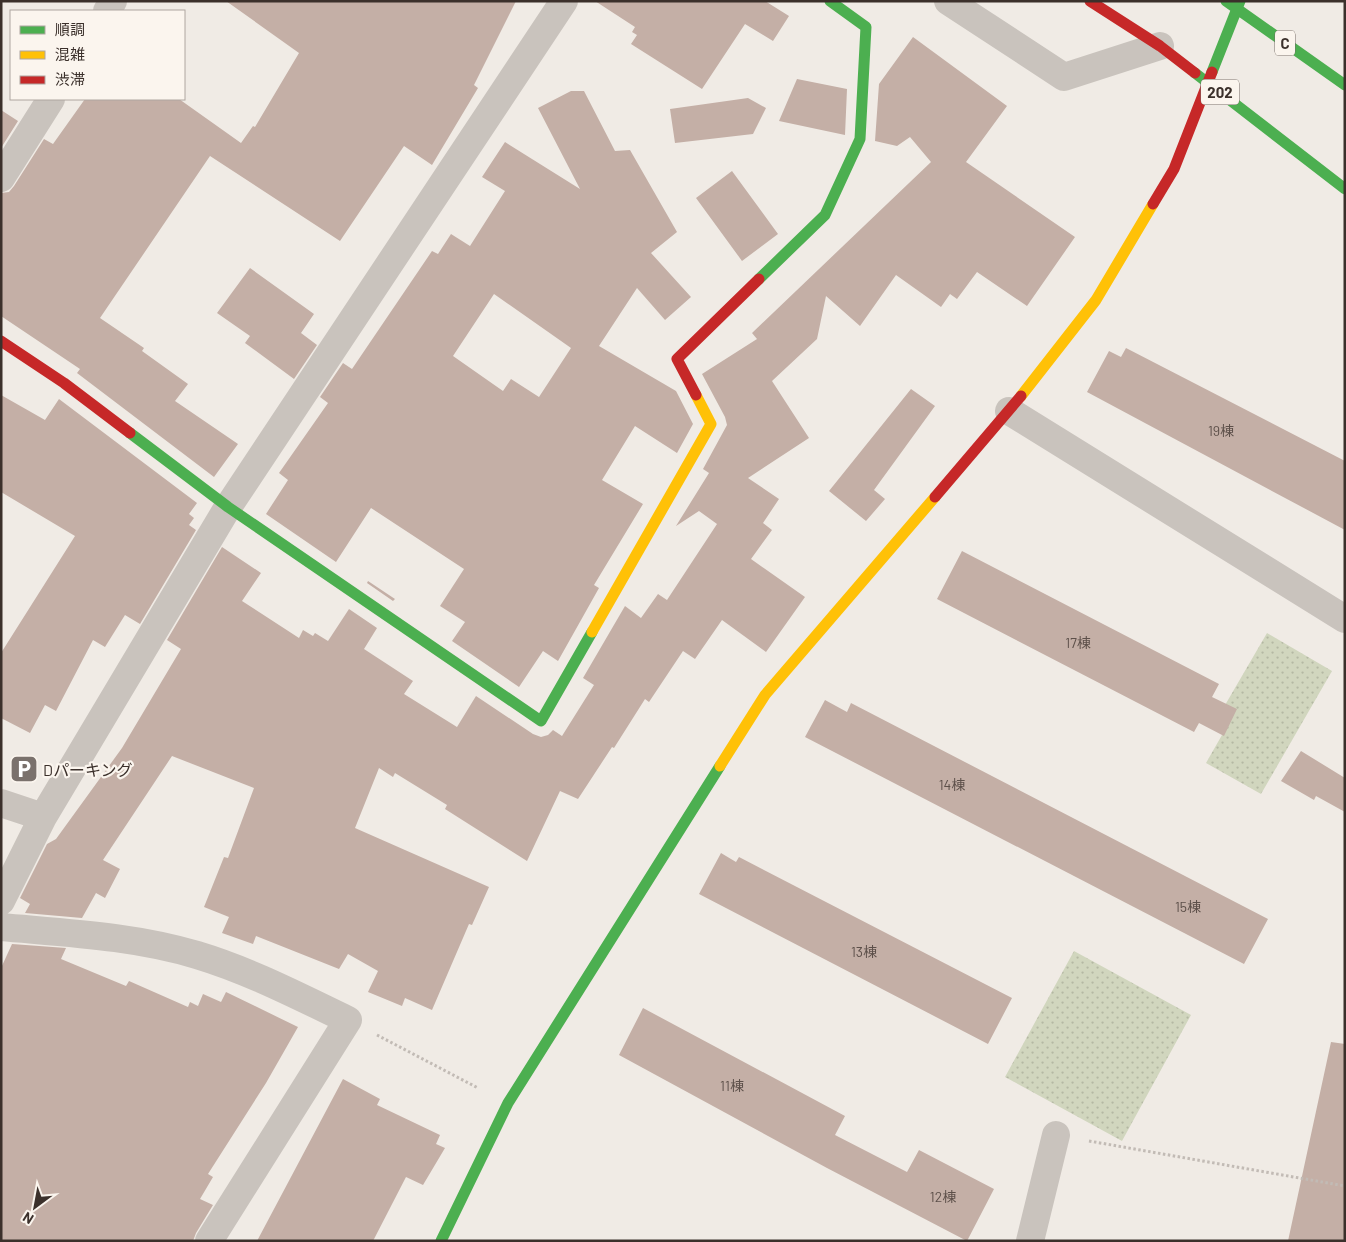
<svg xmlns="http://www.w3.org/2000/svg" width="1346" height="1242" viewBox="0 0 1346 1242" font-family="Barlow,'Noto Sans JP',sans-serif">
<style>
.grass{fill:url(#grass-dots)}
.building{fill:#c4afa6;fill-rule:evenodd}
.lines{fill:none;stroke-linecap:round;stroke-linejoin:round}
.path{stroke:#c2bbb5;stroke-width:3;stroke-dasharray:2.5 2.5;stroke-linecap:butt}
.street{stroke:#c9c3bd;stroke-width:28}
.fast{stroke:#4caf50;stroke-width:11}
.slow{stroke:#ffc107;stroke-width:11}
.jam{stroke:#c62828;stroke-width:11}
.labels{text-anchor:middle;dominant-baseline:central;stroke-width:4.5;stroke-linejoin:round;paint-order:stroke}
.number-label{font-size:14px;fill:#5d504a}
.shield{fill:#fbf5ee;stroke:#756b66;stroke-width:1}
.shield-label{font-size:15px;font-weight:bold;fill:#3b302b}
.poi-label{font-size:16px;fill:#3b302b;stroke:#fbf5ee;text-anchor:start}
</style>
<defs>
<pattern id="grass-dots" width="8" height="8" patternUnits="userSpaceOnUse" patternTransform="scale(1.25)"><rect width="8" height="8" fill="#d1d6be"/><path d="M2 2h.1M6 6h.1" fill="none" stroke="#b4b8a3" stroke-width="1.8" stroke-linecap="round"/></pattern>
</defs>
<rect width="100%" height="100%" fill="#f0ebe5"/>
<path class="grass" d="M1267,633L1332,671L1261,794L1206,763L1230,721L1221,712Z
M1074,951L1191,1015L1122,1141L1005,1077Z"/>
<path class="building" d="M226,1H516L474,85L478,88L432,165L404,146L340,241L210,156L100,318L144,348L142,351L188,384L175,401L238,444L214,477L77,373L80,369L1,316V193L9,192L14,186L44,139L53,144L85,99H179L241,143L253,126L255,127L299,53Z
M595,1H765L789,16L773,41L745,24L702,89L631,44L637,35L632,32L635,27Z
M913,37L1007,106L966,162L1075,237L1027,306L977,272L957,299L950,294L941,307L896,275L860,326L826,296L817,339L772,381L809,438L748,478L779,499L763,523L772,530L751,559L805,597L766,652L722,620L695,659L683,651L649,702L645,699L614,748L612,747L578,799L560,791L527,861L445,809L447,805L395,773L393,777L379,768L355,828L489,887L472,925L469,924L432,1010L405,998L402,1006L368,992L378,971L348,954L339,969L256,936L253,944L222,933L229,917L204,907L224,857L228,858L254,788L172,756L103,860L120,869L105,898L96,893L82,918L25,913L30,904L20,898L47,844L56,839L122,748L181,649L167,640L222,547L261,573L242,601L299,638L303,630L313,636L315,633L328,641L349,609L377,628L364,649L413,681L404,694L457,727L476,696L533,734L541,737L548,735L553,730L562,736L594,685L583,678L625,606L641,618L658,594L667,600L717,524L699,511L676,526L709,473L703,469L727,425L725,417L702,374L757,339L752,333L931,162L910,137L897,146L875,141L879,84Z
M797,79L847,89L845,135L779,121Z
M571,91H584L615,151L630,150L677,232L651,253L691,297L665,320L637,288L599,346L676,391L693,424L677,453L635,426L602,480L643,504L594,585L599,588L558,661L543,651L519,687L452,641L465,622L440,606L464,569L371,508L336,562L266,514L288,480L279,473L328,403L320,397L343,363L352,369L432,251L438,254L451,234L470,246L505,191L482,177L505,142L580,189L538,108ZM494,294L571,348L539,397L511,379L503,391L453,356Z
M748,98L766,108L753,134L675,143L670,109Z
M1,110L18,121L1,148Z
M732,171L778,234L742,261L696,198Z
M250,268L314,314L301,333L317,345L294,379L245,343L250,336L217,313Z
M1126,348L1345,461V530L1087,392L1109,351L1121,357Z
M911,389L935,406L874,490L885,499L866,521L829,491Z
M1,395L45,420L59,399L197,503L189,514L194,518L189,525L196,530L140,624L125,615L105,647L93,640L56,711L45,705L30,733L1,718V653L75,536L1,492Z
M962,551L1219,684L1212,697L1237,709L1224,736L1199,723L1194,732L937,599Z
M368,581L395,599L393,601L367,583Z
M825,700L847,712L851,703L1268,919L1244,964L805,737Z
M1301,751L1345,778V812L1316,796L1314,800L1281,781Z
M721,853L736,862L739,857L1012,998L988,1044L699,894Z
M12,944L66,948L61,959L126,986L129,981L188,1007L190,1002L198,1006L203,994L221,1002L226,992L298,1027L266,1083L208,1174L213,1177L200,1199L213,1205L196,1233L193,1241H1V968Z
M643,1008L845,1116L835,1135L907,1172L919,1150L994,1189L967,1241L827,1168L619,1055Z
M1331,1042L1345,1044V1241H1288Z
M343,1079L380,1099L377,1105L440,1135L436,1144L445,1148L423,1185L406,1177L373,1241H257Z"/>
<g class="lines">
<path class="path" d="M377,1035L478,1088
M1089,1141L1345,1186"/>
<path class="street" d="M948,1L1064,77L1160,46
M107,11L113,1
M1,178L51,99
M1009,411L1345,619
M1,803L43,817
M1,901L43,817L228,507L564,1
M1,927C67,933 134,936 197,955C250,971 298,996 348,1020L209,1241
M1030,1241L1056,1135"/>
<path class="fast" d="M1226,1L1345,85
M1212,72L1240,1
M1195,73L1345,189
M759,279L825,215L860,139L866,27L830,1
M130,433L228,507L541,721L592,632
M441,1241L508,1103L720,766"/>
<path class="slow" d="M1021,396L1096,300L1153,204
M592,632L711,424L696,395
M720,766L765,695L935,497"/>
<path class="jam" d="M1090,1L1160,46L1195,73
M1153,204L1174,169L1212,72
M1,341L64,383L130,433
M696,395L677,359L759,279
M935,497L1021,396"/>
</g>
<defs>
<symbol id="parking-square" viewBox="-11 -11 22 22"><rect x="-9" y="-9" width="18" height="18" rx="4" fill="#7a716c" stroke="#fbf5ee"/><path d="M-3.5-5.5H1a3.5 3.5 0 0 1 0 7H-1V5.5H-3.5ZM-1-3.4V-.6H.8a1.4 1.4 0 0 0 0-2.8Z" fill="#fff"/></symbol>
</defs>
<g fill-rule="evenodd">
<use href="#parking-square" x="8" y="753" width="32" height="32"/>
</g>
<g class="labels">
<g class="number-label">
<text x="1221" y="430">19棟</text>
<text x="1078" y="642">17棟</text>
<text x="952" y="784">14棟</text>
<text x="1188" y="906">15棟</text>
<text x="864" y="951">13棟</text>
<text x="732" y="1085">11棟</text>
<text x="943" y="1196">12棟</text>
</g>
<g class="shield">
<rect x="1275" y="30.5" width="20" height="25" rx="4"/>
<rect x="1201" y="79.5" width="38" height="25" rx="4"/>
</g>
<g class="shield-label">
<text x="1285" y="43">C</text>
<text x="1220" y="92">202</text>
</g>
<g class="poi-label">
<text x="43" y="769">Dパーキング</text>
</g>
</g>
<rect width="1346" height="1242" fill="none" stroke="#3b302b" stroke-width="5"/>
<rect x="10" y="10" width="175" height="90" fill="#fbf5ee" stroke="#aea6a0"/>
<rect x="20" y="26" width="25" height="8" fill="#4caf50" stroke="#aea6a0"/>
<text x="55" y="35" font-size="15" fill="#3b302b">順調</text>
<rect x="20" y="51" width="25" height="8" fill="#ffc107" stroke="#aea6a0"/>
<text x="55" y="60" font-size="15" fill="#3b302b">混雑</text>
<rect x="20" y="76" width="25" height="8" fill="#c62828" stroke="#aea6a0"/>
<text x="55" y="85" font-size="15" fill="#3b302b">渋滞</text>
<g transform="translate(35 1207) rotate(212)" stroke="#fbf5ee" stroke-width="4" paint-order="stroke">
<path d="M0-4L9 19L0 12L-9 19Z" fill="#3b302b"/>
<text y="-8" font-size="14" font-weight="bold" text-anchor="middle" fill="#3b302b">N</text>
</g>
</svg>
